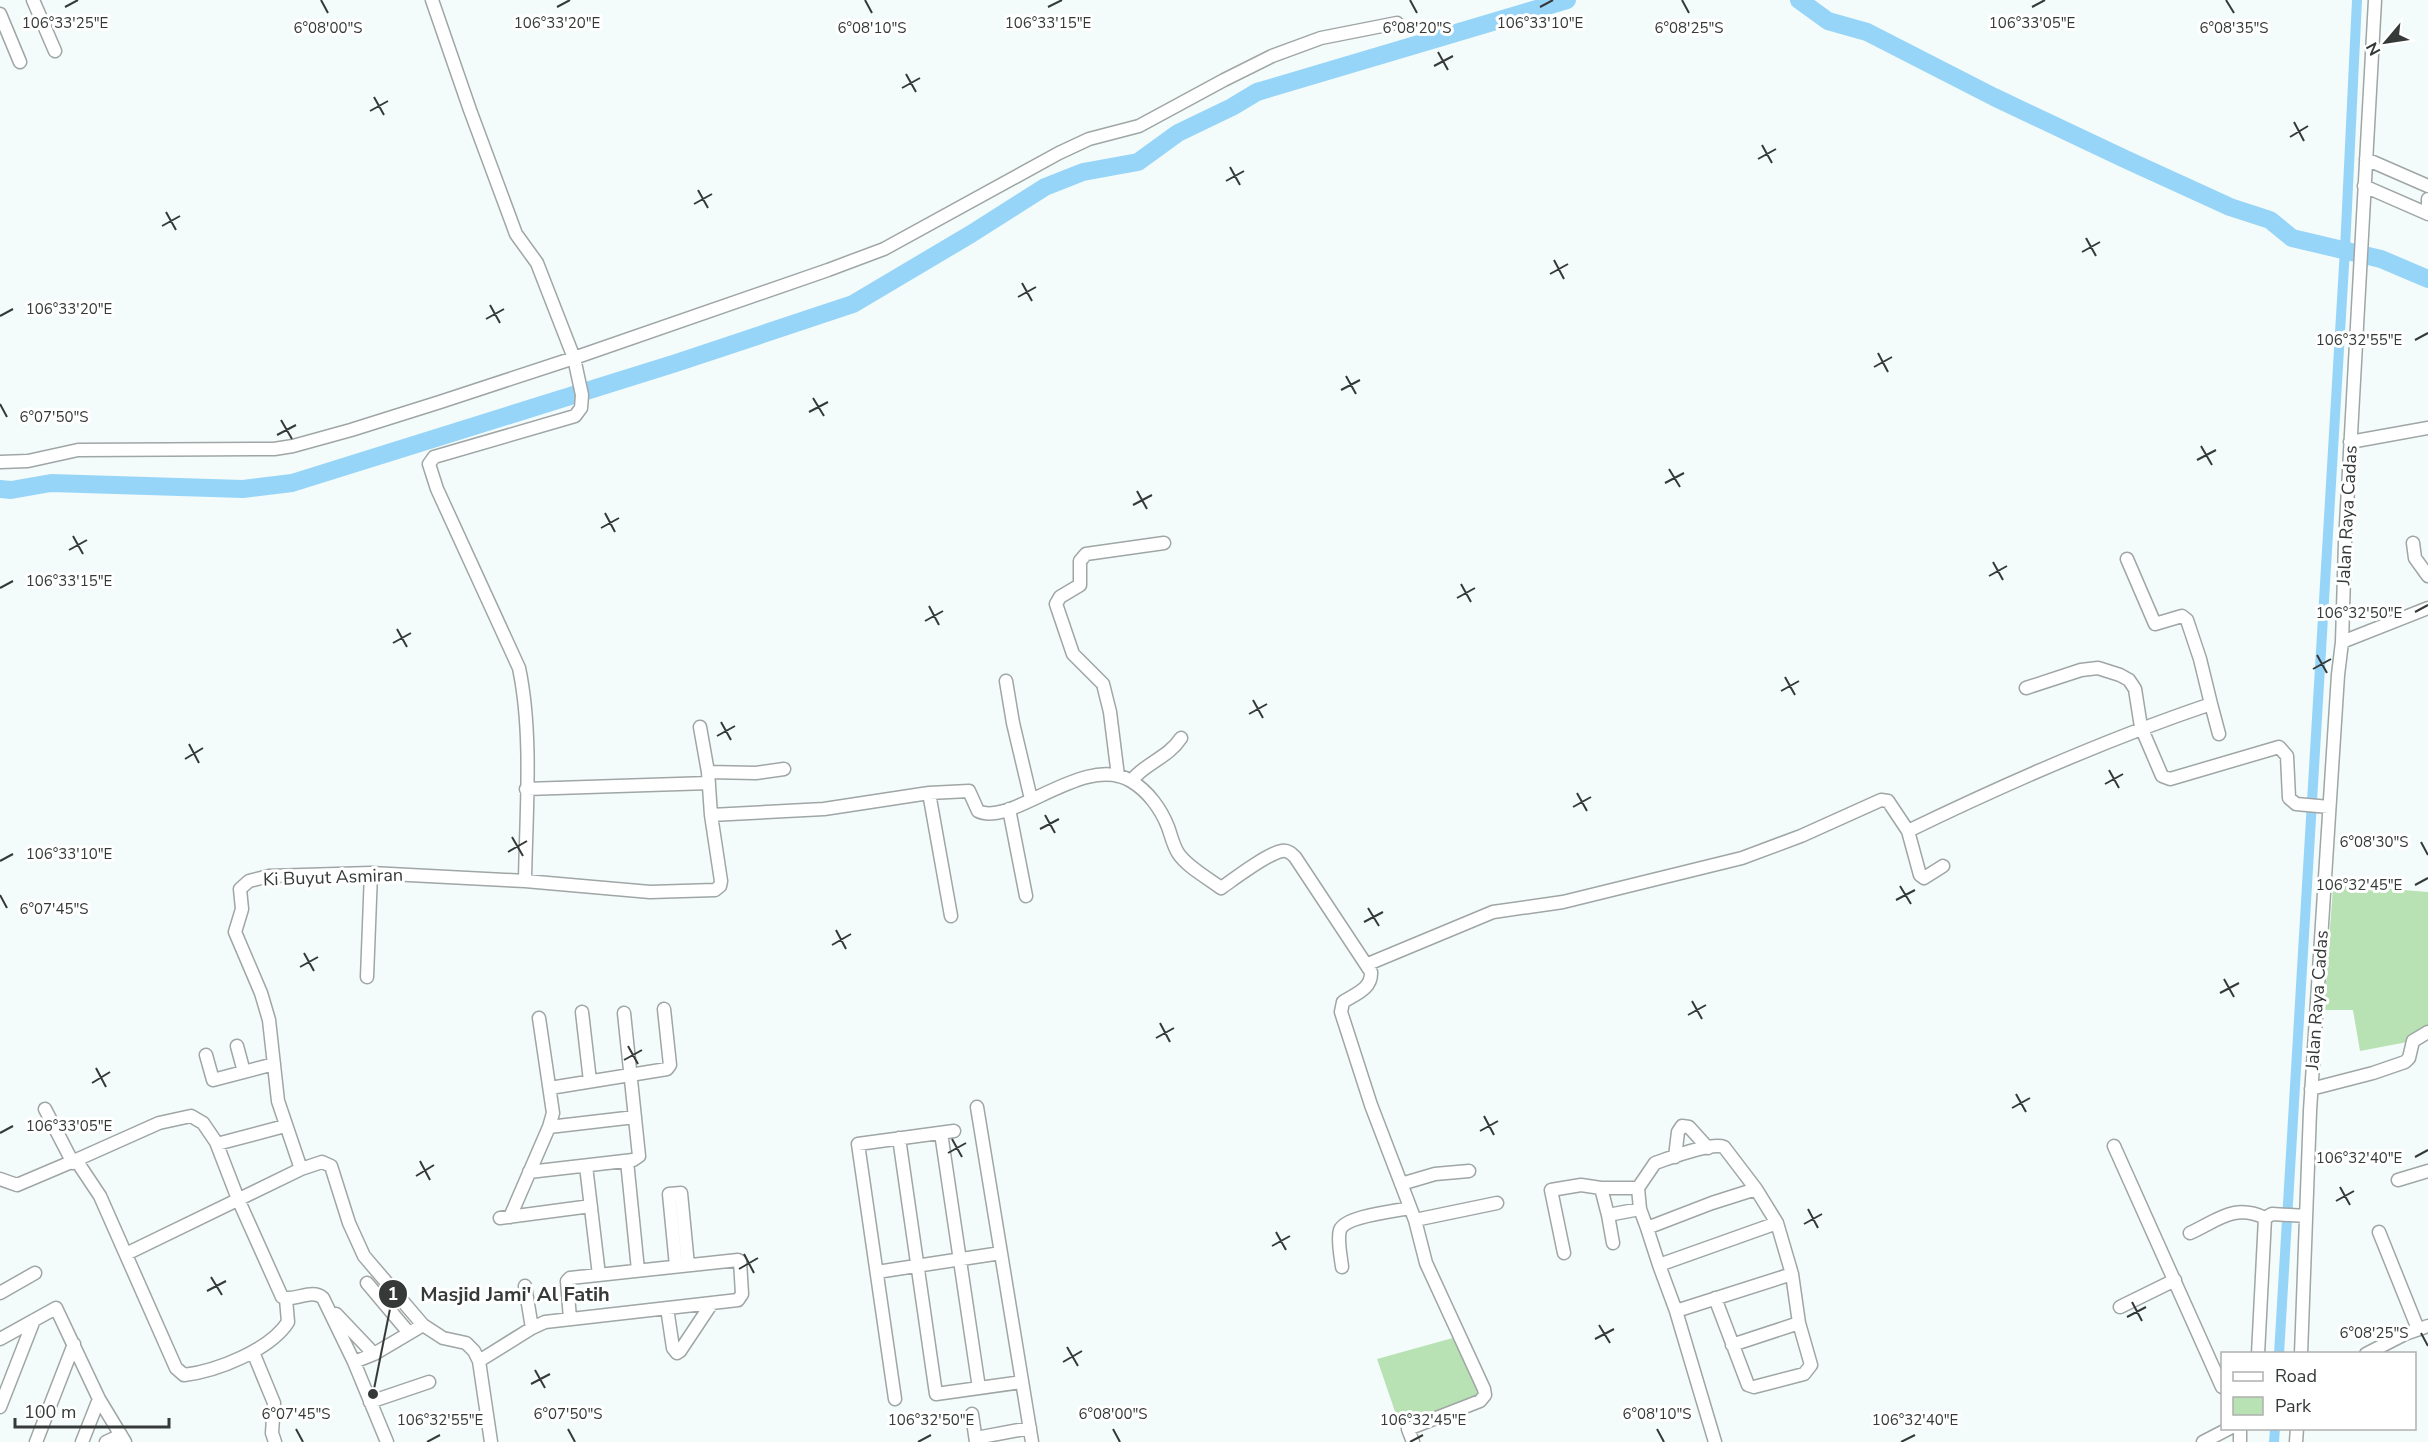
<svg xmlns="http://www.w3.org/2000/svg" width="2428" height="1442" viewBox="0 0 2428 1442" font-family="'Nunito Sans',sans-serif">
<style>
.green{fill:#b8e2b3}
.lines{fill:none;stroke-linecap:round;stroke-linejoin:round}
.canal{stroke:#97d5f8;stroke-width:10}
.river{stroke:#97d5f8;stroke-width:18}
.minor-casing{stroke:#9fa6a5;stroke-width:15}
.minor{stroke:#fff;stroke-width:12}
.ticks{fill:none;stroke:#353938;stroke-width:2}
.labels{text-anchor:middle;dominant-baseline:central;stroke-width:6;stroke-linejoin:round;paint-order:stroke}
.street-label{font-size:18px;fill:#353938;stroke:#fff}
.ticks-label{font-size:15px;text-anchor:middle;fill:#353938;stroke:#fff;stroke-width:6;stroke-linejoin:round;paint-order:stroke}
.leader{fill:none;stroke:#353938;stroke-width:2}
.callout-dot{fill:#353938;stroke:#fff;stroke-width:2}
.mark-label{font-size:18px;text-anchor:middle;font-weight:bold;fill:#fff}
.callout-label{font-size:20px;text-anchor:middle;font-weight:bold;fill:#353938;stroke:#fff;stroke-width:6;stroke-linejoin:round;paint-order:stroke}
</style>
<rect width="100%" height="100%" fill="#f4fcfb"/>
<path class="green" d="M2354,886L2428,892V1036L2418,1040L2360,1051L2353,1010H2324L2333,887Z
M1460,1336L1482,1405L1402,1432L1377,1359Z"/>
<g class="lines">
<path class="canal" d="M2279,1354L2345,249L2357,0
M2274,1442L2275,1428"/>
<path class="river" d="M1799,0L1828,21L1867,32L1994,97L2125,159L2230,207L2270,220L2292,238L2381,259L2428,279
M0,489L11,490L51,483L243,489L292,483L676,363L853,304L971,234L1045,187L1083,172L1138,162L1178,133L1232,107L1257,92L1567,0"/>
<defs>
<path id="minor" d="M33,0L55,51
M432,0L470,110L516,234L537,263L574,358L582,395L581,408L575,416L434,457L429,464L437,489L519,668C533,734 526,814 525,881
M0,14L20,62
M2366,159L2428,186
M2364,186L2428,214
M2428,199V207
M2350,442L2428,428
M0,462L28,461L78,450L274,449L293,446L351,430L440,402L574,358L828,270L884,249L1059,153L1089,139L1139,126L1224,80L1272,56L1321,38L1397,23
M2413,543L2415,558L2428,576
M2342,642L2428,608
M1006,681L1013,723L1031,799
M2026,688L2081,670L2098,668L2120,675L2129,680L2135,689L2141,727L2162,776L2170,779L2279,747L2287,756L2289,798L2296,804L2329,807
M2211,704L2219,734
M700,727L708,772
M1118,776L1110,712L1103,684L1073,654L1056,604L1060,597L1080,585V561L1086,554L1164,543
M1131,781C1145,763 1168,758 1181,738
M526,789L709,783
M1009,809L1026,896
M711,815L824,809L929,793
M1908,831L1920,875L1924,878L1943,866
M951,916L929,793L969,791L978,811C1011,828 1084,752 1131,781C1148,791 1161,809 1168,827C1171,835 1173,845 1178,853C1187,867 1208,878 1221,888C1234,879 1268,853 1282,851C1288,850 1292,854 1295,857L1371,972C1372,989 1355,994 1343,1002L1341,1012L1371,1105L1415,1220L1426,1263L1484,1389L1485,1395L1480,1401L1408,1429L1413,1442
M1368,964L1493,912L1563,902L1742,858L1801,836L1881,800L1888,801L1908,831C2007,783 2107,739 2211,704L2200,659L2187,620L2182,616L2155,624L2127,559
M367,977L371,873
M582,1012L590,1081
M237,1046L244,1072
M206,1055L213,1080L274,1064
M550,1088L667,1069L670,1065L664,1009
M2311,1089L2373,1073L2405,1062L2409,1058L2413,1041L2428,1032
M977,1107L1032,1442
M45,1109L73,1163
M549,1127L635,1117
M941,1133L979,1388
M899,1138L936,1394L1022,1382
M217,1144L285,1126
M2114,1146L2222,1387
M1675,1157L1678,1132L1682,1126L1689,1127L1708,1148
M76,1160L159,1123L191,1116L203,1123L216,1142L238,1199L282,1297C295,1302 311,1288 323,1298L354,1362L387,1442
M627,1161L638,1270
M586,1166L599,1275
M529,1172L633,1160L639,1156L624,1013
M0,1179L17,1185L76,1160L100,1196L176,1368L184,1375C217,1371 270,1350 288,1322L286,1299
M2398,1180L2428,1171
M1401,1184L1435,1174L1469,1171
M1601,1188L1608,1215L1640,1209
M1608,1215L1613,1243
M510,1217L549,1127L553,1113L539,1018
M500,1218L591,1206
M1415,1220L1497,1203
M1647,1228L1640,1209L1638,1188L1655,1163C1670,1158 1711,1142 1724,1147L1756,1189L1777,1223L1792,1274L1799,1323L1811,1365L1804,1374L1754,1387L1748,1385L1715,1298
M2379,1232L2418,1329
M2190,1233C2217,1221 2234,1203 2265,1218L2272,1214L2306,1216
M1564,1253L1551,1190L1581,1185L1601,1188H1638
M126,1254L301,1169
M1659,1265L1647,1228L1712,1203L1756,1189
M676,1266L669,1194L681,1193L688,1265
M1342,1267C1341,1257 1337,1240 1340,1230C1345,1216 1397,1211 1410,1208
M877,1272L1001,1253
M367,1283L409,1333
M525,1286L532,1328
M0,1293L35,1273
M2120,1307L2175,1280
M667,1308L673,1348L677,1353L680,1351L712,1303
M1676,1311L1659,1265L1777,1223
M336,1314L374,1354
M0,1339L56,1308L99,1399L125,1442
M1732,1345L1799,1323
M253,1352L274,1403L272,1433L275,1442
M2258,1354L2265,1218
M2301,1354L2310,1111L2338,675L2342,642L2345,543L2375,0
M2366,1354L2405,1334L2428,1326
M479,1361L532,1328L545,1322L738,1300L742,1294L740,1261L738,1260L570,1278L567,1281L570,1319
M354,1362L374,1354L423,1325
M895,1399L858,1144L954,1131
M370,1402L429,1382
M0,1407L34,1320
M972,1414L976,1442
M976,1438L1030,1428
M36,1442L74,1344
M82,1442L99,1399
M106,1442L121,1435
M491,1442L479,1361L474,1351L466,1343L443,1338L423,1325L364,1256L349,1223L331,1166L322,1162L301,1169L278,1101L269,1020L261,993L235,932L242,909L240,889L249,881L269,876L371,873L525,881L650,892L715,890L720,886L721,881L711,815L708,772L756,773L784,769
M1715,1442L1676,1311L1792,1274
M2203,1442L2230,1428
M2240,1442V1428
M2296,1442L2297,1428"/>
</defs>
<use href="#minor" class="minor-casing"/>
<use href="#minor" class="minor"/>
</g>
<path class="ticks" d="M321,0L328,13M865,0L872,13M1410,0L1417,13M1682,0L1689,13M2226,0L2234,13M65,7L78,0M557,7L570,0M1048,7L1062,0M1540,7L1553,0M2032,7L2045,0M1438,52L1448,70M1434,66L1453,56M906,74L916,92M902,88L920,78M374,97L384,115M370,111L388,101M2294,122L2304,141M2290,137L2308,126M1762,145L1772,163M1758,159L1776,149M1230,167L1240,185M1226,181L1244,171M698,190L708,208M694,204L712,194M166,212L176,230M162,226L180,216M2086,238L2096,256M2082,252L2100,242M1554,260L1564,279M1550,274L1568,264M1022,283L1032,301M1018,297L1036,287M490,305L500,323M0,316L13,309M486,319L504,309M2415,340L2428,333M1878,353L1888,372M1874,367L1892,357M1346,376L1356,394M1341,390L1360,380M813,398L824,416M0,404L7,417M809,412L828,402M281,420L292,439M277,435L296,425M2201,446L2212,465M2197,460L2216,450M1669,469L1680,487M1665,483L1684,473M1137,491L1147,509M1133,505L1152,495M605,513L615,532M601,528L619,518M73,536L83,554M69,550L87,540M1993,562L2003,580M1989,576L2007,566M1461,584L1471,602M0,588L13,581M1457,598L1475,588M929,606L939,625M2415,612L2428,605M925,621L943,611M397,629L407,647M393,643L411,633M2317,655L2327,673M2313,669L2331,659M1785,677L1795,695M1781,691L1799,681M1253,700L1263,718M1249,714L1267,704M721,722L731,740M717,736L735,726M189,744L199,763M185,759L203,748M2109,770L2119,788M2105,784L2123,774M1577,793L1587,811M1573,807L1591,797M1045,815L1055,833M1040,829L1059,819M512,837L523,856M2421,842L2428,855M508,852L527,841M0,861L13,854M2415,885L2428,878M1900,886L1911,904M0,895L7,908M1896,900L1915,890M1368,908L1379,926M1364,922L1383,912M836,930L846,949M832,945L851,934M304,953L314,971M300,967L318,957M2224,979L2234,997M2220,993L2239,983M1692,1001L1702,1019M1688,1015L1706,1005M1160,1023L1170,1042M1156,1038L1174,1028M628,1046L638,1064M624,1060L642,1050M96,1068L106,1087M92,1083L110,1072M2016,1094L2026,1112M2012,1108L2030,1098M1484,1116L1494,1135M1480,1131L1498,1121M0,1133L13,1126M952,1139L962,1157M948,1153L966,1143M2415,1157L2428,1150M420,1161L430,1180M416,1176L434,1165M2340,1187L2350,1205M2336,1201L2354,1191M1808,1209L1818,1228M1804,1224L1822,1214M1276,1232L1286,1250M1272,1246L1290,1236M744,1254L754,1273M739,1269L758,1258M211,1277L222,1295M207,1291L226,1281M2132,1302L2142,1321M2127,1317L2146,1307M1599,1325L1610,1343M2421,1333L2428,1346M1595,1339L1614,1329M1067,1347L1078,1366M1063,1362L1082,1351M535,1370L545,1388M531,1384L550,1374M296,1429L303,1442M568,1429L575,1442M1113,1429L1120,1442M1657,1429L1664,1442M427,1442L440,1435M918,1442L931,1435M1410,1442L1423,1435M1901,1442L1915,1435"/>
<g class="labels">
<g class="street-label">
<text transform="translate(2347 515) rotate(-87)">Jalan Raya Cadas</text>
<text transform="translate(333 877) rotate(-2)">Ki Buyut Asmiran</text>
<text transform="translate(2317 1000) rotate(-86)">Jalan Raya Cadas</text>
</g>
</g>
<g class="ticks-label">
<text x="65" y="28">106°33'25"E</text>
<text x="557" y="28">106°33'20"E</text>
<text x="1048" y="28">106°33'15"E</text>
<text x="1540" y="28">106°33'10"E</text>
<text x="2032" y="28">106°33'05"E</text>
<text x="328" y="33">6°08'00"S</text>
<text x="872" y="33">6°08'10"S</text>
<text x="1417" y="33">6°08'20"S</text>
<text x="1689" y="33">6°08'25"S</text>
<text x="2234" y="33">6°08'35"S</text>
<text x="69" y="314">106°33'20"E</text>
<text x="2359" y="345">106°32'55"E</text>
<text x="54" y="422">6°07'50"S</text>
<text x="69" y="586">106°33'15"E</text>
<text x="2359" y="618">106°32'50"E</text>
<text x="2374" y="847">6°08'30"S</text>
<text x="69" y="859">106°33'10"E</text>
<text x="2359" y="890">106°32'45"E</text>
<text x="54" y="914">6°07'45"S</text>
<text x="69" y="1131">106°33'05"E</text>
<text x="2359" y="1163">106°32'40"E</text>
<text x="2374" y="1338">6°08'25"S</text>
<text x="296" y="1419">6°07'45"S</text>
<text x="568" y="1419">6°07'50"S</text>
<text x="1113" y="1419">6°08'00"S</text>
<text x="1657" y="1419">6°08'10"S</text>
<text x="440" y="1425">106°32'55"E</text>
<text x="931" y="1425">106°32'50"E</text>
<text x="1423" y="1425">106°32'45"E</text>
<text x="1915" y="1425">106°32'40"E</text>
</g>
<path class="leader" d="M373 1394L393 1294"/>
<g class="callout-dot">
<circle cx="373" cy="1394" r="6"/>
<circle cx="393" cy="1294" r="15"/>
</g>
<g class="mark-label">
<text x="393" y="1300">1</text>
</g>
<g class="callout-label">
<text x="515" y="1301">Masjid Jami' Al Fatih</text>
</g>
<rect x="2221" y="1352" width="195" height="78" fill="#ffffff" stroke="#aeb0af" stroke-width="1.5"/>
<rect x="2233" y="1372" width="30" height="9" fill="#ffffff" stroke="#aeb0af" stroke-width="1.5"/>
<text x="2275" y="1382" font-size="18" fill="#353938">Road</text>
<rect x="2233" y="1397" width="30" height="18" fill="#b8e2b3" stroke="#aeb0af" stroke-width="1.5"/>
<text x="2275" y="1412" font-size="18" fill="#353938">Park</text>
<g transform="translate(2386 42) rotate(241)" stroke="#ffffff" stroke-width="4.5" paint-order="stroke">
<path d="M0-4.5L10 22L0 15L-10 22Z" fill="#353938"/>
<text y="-9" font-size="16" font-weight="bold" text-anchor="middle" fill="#353938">N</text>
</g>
<path d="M15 1418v9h154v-9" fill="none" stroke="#353938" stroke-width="3"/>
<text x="24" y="1418" font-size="18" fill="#353938" stroke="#ffffff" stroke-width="4.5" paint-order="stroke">100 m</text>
</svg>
